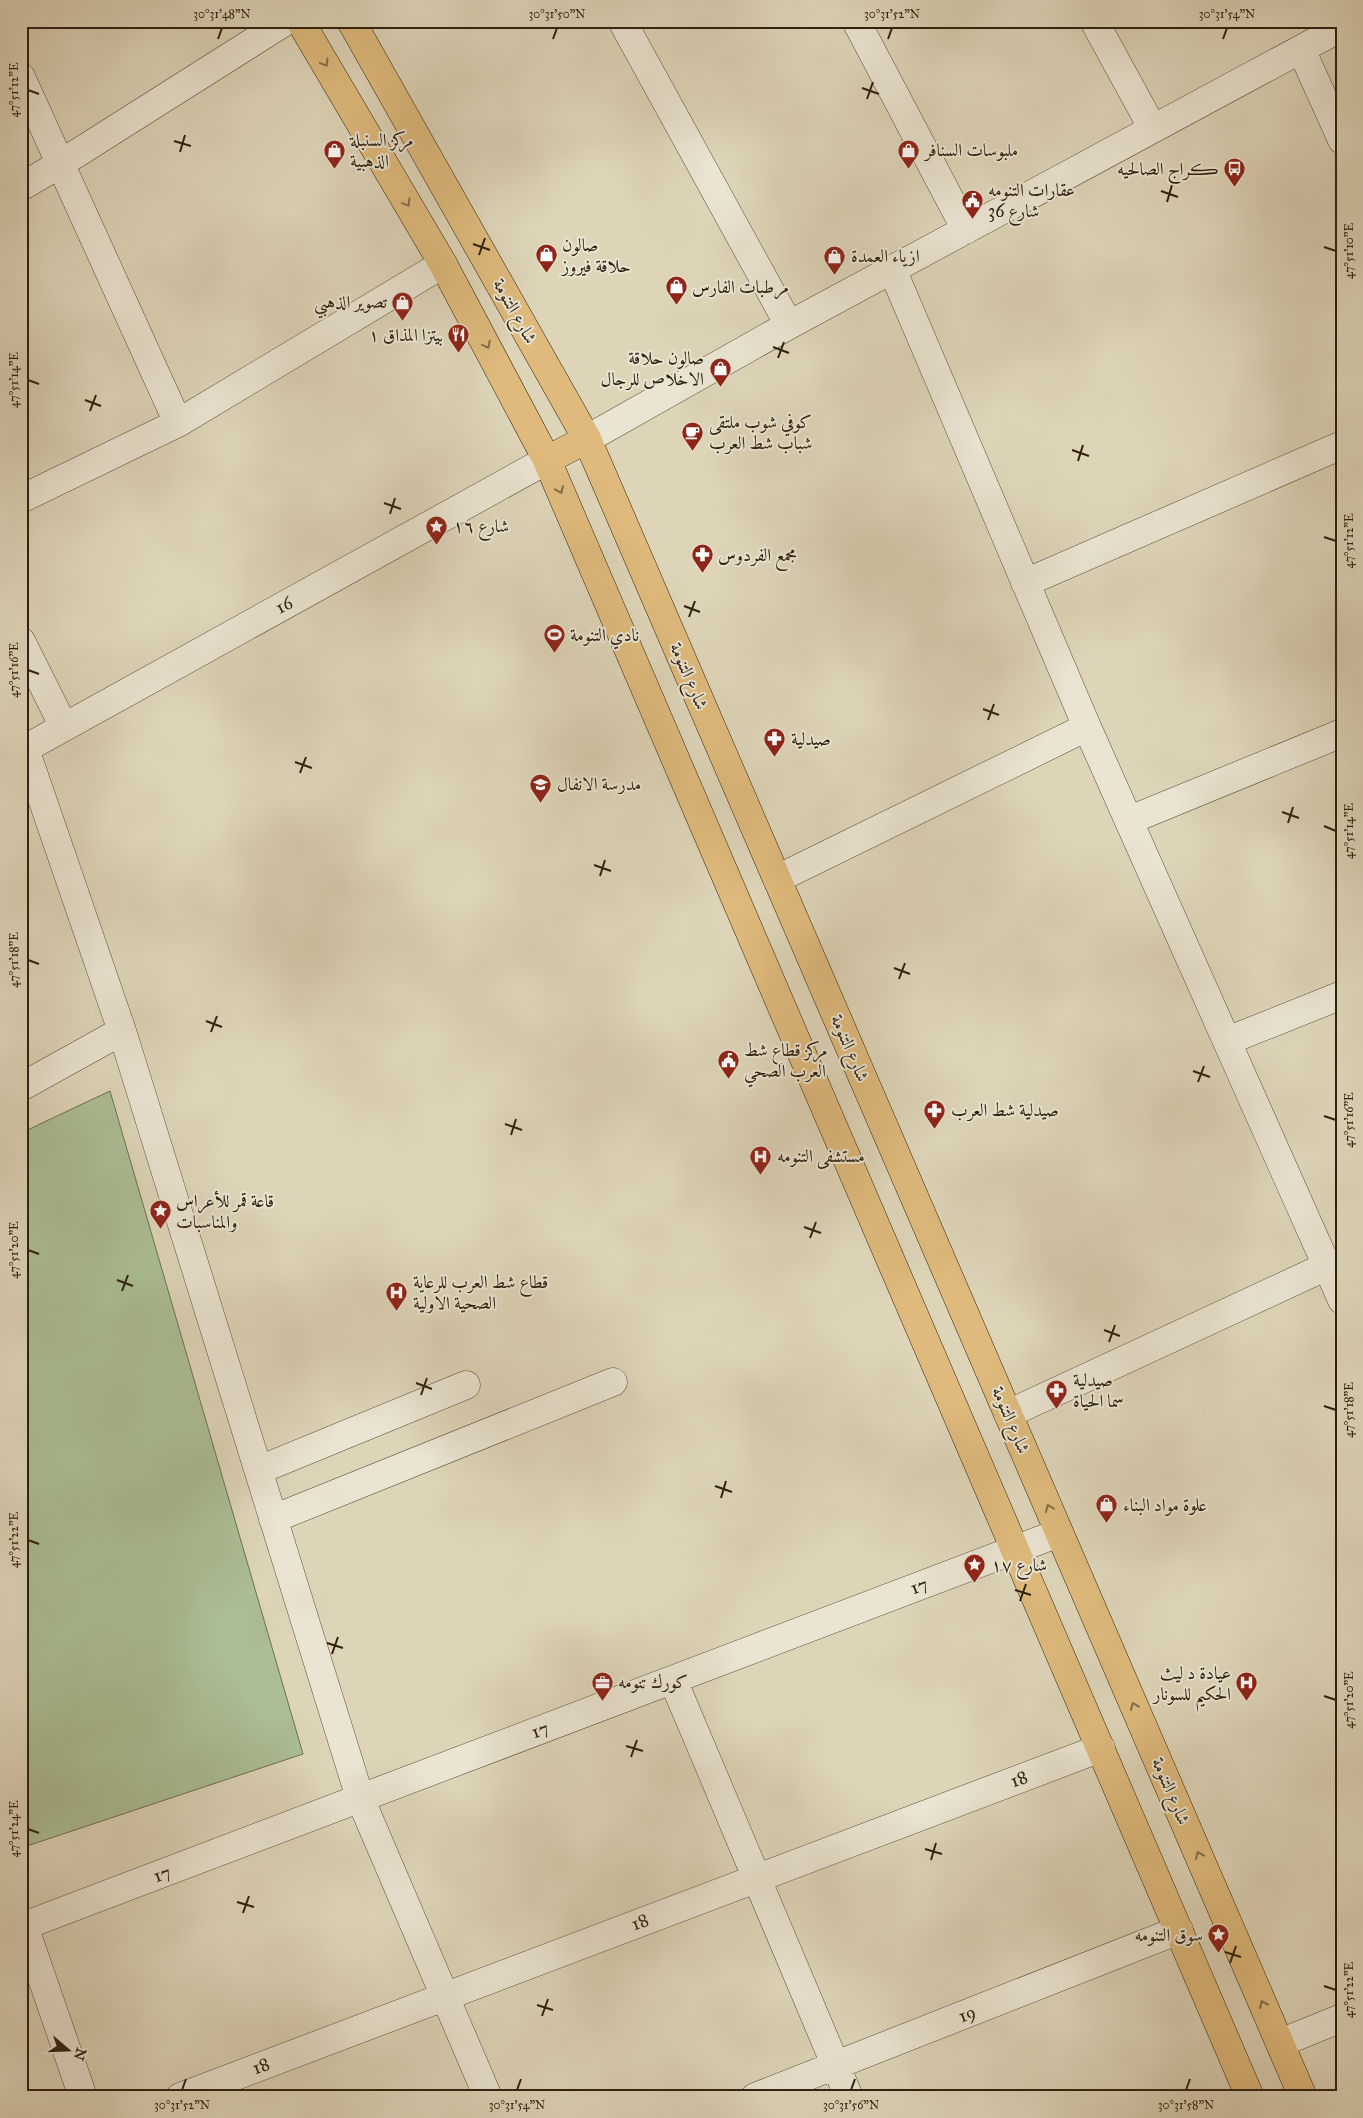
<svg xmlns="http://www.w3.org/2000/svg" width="1363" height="2118" viewBox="0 0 1363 2118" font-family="'IM FELL Great Primer',Amiri,serif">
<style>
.green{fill:#abbe94;stroke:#6c6f52}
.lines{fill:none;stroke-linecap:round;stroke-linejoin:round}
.minor-casing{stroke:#5a4d3a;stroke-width:29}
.major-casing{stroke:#2e2010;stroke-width:29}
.minor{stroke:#eae4d2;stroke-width:28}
.major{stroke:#dfba7c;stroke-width:28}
.oneway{stroke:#866d46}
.ticks{fill:none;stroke:#2e2010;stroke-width:2}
.labels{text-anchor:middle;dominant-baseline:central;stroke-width:4;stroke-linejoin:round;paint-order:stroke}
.poi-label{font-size:18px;fill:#2e2010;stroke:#eae4d2;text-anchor:start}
.street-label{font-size:18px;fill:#2e2010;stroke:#eae4d2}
.neatline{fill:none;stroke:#2e2010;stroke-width:2}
.ticks-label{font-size:12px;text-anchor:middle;fill:#2e2010}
</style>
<rect width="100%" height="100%" fill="#ded5b9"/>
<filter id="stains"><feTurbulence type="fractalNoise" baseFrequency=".004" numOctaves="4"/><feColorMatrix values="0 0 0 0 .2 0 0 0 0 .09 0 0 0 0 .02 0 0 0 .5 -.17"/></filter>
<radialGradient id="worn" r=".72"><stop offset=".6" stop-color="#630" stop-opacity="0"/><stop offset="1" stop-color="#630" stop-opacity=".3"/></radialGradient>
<path class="green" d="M110,1091L303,1754L21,1848V1133Z"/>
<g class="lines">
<defs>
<path id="minor" d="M622,21L789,325
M856,21L966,230
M1094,21L1153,129
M1301,49L1342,140
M21,77L178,423
M21,187L60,164L286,21
M892,269L1087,727L1342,1300
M587,439L789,325L1342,27
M21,499L178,423L443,264
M1025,583L1342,445
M21,641L64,727
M25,749L122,1031L360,1798L488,2097
M21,751L547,460
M1130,820L1342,733
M777,879L1087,727
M1227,1041L1342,995
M21,1087L122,1031
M1008,1414L1327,1266
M259,1470L466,1385
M273,1519L613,1382
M673,1680L849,2097
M24,1926L83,2097
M21,1927L1059,1533
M1280,2043L1342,2018
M180,2097L1101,1748
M755,2097L1179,1930"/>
<path id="major" d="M300,21L443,264L547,460L1250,2097
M351,21L587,439L1303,2097
M547,460L587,439"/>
</defs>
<use href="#minor" class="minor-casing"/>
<use href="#major" class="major-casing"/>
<use href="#minor" class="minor"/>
<use href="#major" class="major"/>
</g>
<defs><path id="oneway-chevron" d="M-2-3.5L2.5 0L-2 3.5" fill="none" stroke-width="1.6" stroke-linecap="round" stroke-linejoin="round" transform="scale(1.25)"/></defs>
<g class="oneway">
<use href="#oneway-chevron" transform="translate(325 63) rotate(59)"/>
<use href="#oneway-chevron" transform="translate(407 203) rotate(59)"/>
<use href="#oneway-chevron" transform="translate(487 345) rotate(62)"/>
<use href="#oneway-chevron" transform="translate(560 490) rotate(67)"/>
<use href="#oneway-chevron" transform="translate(1049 1508) rotate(-113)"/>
<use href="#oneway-chevron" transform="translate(1134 1706) rotate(-113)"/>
<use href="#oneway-chevron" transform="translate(1199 1855) rotate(-113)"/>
<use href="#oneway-chevron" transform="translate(1263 2004) rotate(-113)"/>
</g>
<path class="ticks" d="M218,39L222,28M553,39L557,28M888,39L892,28M1223,39L1227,28M862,88L879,94M28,90L39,94M867,99L873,82M174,141L191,146M180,152L185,135M1161,191L1178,197M1167,202L1172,185M473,244L490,250M1324,247L1336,251M479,255L485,238M773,347L789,353M778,358L784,342M28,380L39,384M85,400L101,406M90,411L96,395M1072,450L1089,456M1078,461L1083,445M384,503L401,509M390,514L395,498M1324,537L1336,541M684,606L700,612M689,617L695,601M28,670L39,674M983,709L999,715M988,720L994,704M295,762L312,768M300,773L306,757M1282,812L1299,818M1288,823L1293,807M1324,826L1336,831M594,865L611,871M600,876L605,860M28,960L39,964M894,968L910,974M899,979L905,963M206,1021L222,1027M211,1032L217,1016M1193,1071L1210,1077M1198,1082L1204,1066M1324,1116L1336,1120M505,1124L522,1130M511,1135L516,1119M804,1227L821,1233M810,1238L816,1222M28,1250L39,1254M117,1280L133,1286M122,1291L128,1275M1104,1330L1120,1336M1109,1342L1115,1325M416,1383L432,1389M421,1395L427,1378M1324,1406L1336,1410M715,1486L732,1492M721,1498L726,1481M28,1540L39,1544M1015,1590L1031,1595M1020,1601L1026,1584M327,1643L343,1648M332,1654L338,1637M1324,1696L1336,1700M626,1746L643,1751M631,1757L637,1740M28,1829L39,1833M925,1849L942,1854M931,1860L936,1843M237,1902L254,1907M243,1913L249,1896M1225,1952L1241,1957M1230,1963L1236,1946M1324,1986L1336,1990M537,2005L553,2010M542,2016L548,1999M182,2090L186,2079M517,2090L521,2079M851,2090L855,2079M1186,2090L1190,2079"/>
<defs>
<symbol id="shop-pin" viewBox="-11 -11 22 30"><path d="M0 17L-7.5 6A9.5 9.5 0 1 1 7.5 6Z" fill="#8f2418" stroke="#eae4d2"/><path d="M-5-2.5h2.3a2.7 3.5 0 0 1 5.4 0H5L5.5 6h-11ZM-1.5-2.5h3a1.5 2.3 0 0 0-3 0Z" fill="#fff"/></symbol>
<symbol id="bus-pin" viewBox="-11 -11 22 30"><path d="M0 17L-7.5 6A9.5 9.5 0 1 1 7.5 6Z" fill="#8f2418" stroke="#eae4d2"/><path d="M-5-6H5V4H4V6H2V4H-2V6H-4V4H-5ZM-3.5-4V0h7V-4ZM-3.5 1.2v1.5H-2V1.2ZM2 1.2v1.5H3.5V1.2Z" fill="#fff"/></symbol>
<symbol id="civic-pin" viewBox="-11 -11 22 30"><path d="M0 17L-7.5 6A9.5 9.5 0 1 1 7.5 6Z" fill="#8f2418" stroke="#eae4d2"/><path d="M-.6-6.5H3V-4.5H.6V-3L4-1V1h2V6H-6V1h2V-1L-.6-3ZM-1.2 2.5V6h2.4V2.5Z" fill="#fff"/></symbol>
<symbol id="restaurant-pin" viewBox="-11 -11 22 30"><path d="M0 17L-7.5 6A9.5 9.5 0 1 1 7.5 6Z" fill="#8f2418" stroke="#eae4d2"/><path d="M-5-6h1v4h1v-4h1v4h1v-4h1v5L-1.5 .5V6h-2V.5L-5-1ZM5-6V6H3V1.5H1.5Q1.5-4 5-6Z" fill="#fff"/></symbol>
<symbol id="cafe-pin" viewBox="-11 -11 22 30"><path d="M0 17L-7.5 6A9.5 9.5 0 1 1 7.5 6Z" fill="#8f2418" stroke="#eae4d2"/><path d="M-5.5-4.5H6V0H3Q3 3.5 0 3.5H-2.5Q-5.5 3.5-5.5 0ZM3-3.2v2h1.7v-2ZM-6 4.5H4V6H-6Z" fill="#fff"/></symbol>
<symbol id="sight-pin" viewBox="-11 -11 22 30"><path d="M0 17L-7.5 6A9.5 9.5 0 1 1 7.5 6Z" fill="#8f2418" stroke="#eae4d2"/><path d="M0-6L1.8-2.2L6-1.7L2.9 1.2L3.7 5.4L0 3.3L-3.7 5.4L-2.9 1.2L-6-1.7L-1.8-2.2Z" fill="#fff"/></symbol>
<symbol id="pharmacy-pin" viewBox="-11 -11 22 30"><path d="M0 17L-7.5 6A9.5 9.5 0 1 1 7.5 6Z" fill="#8f2418" stroke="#eae4d2"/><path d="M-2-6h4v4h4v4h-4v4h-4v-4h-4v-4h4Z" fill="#fff"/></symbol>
<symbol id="stadium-pin" viewBox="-11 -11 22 30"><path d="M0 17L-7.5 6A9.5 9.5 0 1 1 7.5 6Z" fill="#8f2418" stroke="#eae4d2"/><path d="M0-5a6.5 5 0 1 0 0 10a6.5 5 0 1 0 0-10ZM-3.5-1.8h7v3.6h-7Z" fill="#fff"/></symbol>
<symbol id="school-pin" viewBox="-11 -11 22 30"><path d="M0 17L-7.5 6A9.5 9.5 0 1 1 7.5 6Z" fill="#8f2418" stroke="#eae4d2"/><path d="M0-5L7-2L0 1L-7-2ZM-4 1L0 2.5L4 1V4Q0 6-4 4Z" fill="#fff"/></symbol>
<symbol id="hospital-pin" viewBox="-11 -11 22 30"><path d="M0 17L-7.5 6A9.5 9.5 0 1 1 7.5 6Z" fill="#8f2418" stroke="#eae4d2"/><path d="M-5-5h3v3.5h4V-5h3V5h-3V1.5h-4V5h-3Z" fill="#fff"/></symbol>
<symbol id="office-pin" viewBox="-11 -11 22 30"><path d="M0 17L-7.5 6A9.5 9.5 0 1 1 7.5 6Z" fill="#8f2418" stroke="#eae4d2"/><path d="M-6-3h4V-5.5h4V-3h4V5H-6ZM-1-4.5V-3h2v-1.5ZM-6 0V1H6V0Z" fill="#fff"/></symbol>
</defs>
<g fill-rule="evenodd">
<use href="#shop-pin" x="322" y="138" width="25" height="34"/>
<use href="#shop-pin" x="896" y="138" width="25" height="34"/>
<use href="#bus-pin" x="1222" y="156" width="25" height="34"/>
<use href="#civic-pin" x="960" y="188" width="25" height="34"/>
<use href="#shop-pin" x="534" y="242" width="25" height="34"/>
<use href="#shop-pin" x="822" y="244" width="25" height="34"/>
<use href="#shop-pin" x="664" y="274" width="25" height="34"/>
<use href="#shop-pin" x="390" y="290" width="25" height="34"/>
<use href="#restaurant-pin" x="446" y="322" width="25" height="34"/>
<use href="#shop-pin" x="708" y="356" width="25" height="34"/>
<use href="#cafe-pin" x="680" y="420" width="25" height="34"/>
<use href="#sight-pin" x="424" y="514" width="25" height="34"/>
<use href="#pharmacy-pin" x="690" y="542" width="25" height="34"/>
<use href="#stadium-pin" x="542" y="622" width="25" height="34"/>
<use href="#pharmacy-pin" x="762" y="726" width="25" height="34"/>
<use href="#school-pin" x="528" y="772" width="25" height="34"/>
<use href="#civic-pin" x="716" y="1048" width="25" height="34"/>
<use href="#pharmacy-pin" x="922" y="1098" width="25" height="34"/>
<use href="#hospital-pin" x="748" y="1144" width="25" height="34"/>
<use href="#sight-pin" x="148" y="1198" width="25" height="34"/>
<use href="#hospital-pin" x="384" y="1280" width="25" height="34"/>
<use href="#pharmacy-pin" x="1044" y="1378" width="25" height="34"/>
<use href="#shop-pin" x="1094" y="1492" width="25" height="34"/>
<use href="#sight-pin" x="962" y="1552" width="25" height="34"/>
<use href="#office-pin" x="590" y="1670" width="25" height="34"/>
<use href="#hospital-pin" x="1234" y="1670" width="25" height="34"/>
<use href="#sight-pin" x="1206" y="1922" width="25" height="34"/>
</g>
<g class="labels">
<g class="poi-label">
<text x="350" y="140">مركز السنبلة<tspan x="350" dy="21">الذهبية</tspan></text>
<text x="925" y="150">ملبوسات السنافر</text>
<text x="1219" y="169" text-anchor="end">ڪراج الصالحيه</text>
<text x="988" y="190">عقارات التنومه<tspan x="988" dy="21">شارع 36</tspan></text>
<text x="562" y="245">صالون<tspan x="562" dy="21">حلاقة فيروز</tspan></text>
<text x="851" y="256">ازياء العمدة</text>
<text x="692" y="287">مرطبات الفارس</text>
<text x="387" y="302" text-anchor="end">تصوير الذهبي</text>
<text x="443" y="335" text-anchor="end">بيتزا المذاق ١</text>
<text x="704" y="358" text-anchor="end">صالون حلاقة<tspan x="704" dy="21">الاخلاص للرجال</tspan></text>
<text x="709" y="422">كوفي شوب ملتقى<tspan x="709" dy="21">شباب شط العرب</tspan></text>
<text x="453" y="526">شارع ١٦</text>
<text x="718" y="555">مجمع الفردوس</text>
<text x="570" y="635">نادي التنومة</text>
<text x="791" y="739">صيدلية</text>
<text x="557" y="784">مدرسة الانفال</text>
<text x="744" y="1050">مركز قطاع شط<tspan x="744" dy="21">العرب الصحي</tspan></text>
<text x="951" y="1110">صيدلية شط العرب</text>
<text x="777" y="1156">مستشفى التنومه</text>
<text x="176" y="1201">قاعة قمر للأعراس<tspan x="176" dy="21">والمناسبات</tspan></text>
<text x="413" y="1282">قطاع شط العرب للرعاية<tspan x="413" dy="21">الصحية الاولية</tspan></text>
<text x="1073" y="1380">صيدلية<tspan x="1073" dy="21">سما الحياة</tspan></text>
<text x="1123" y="1505">علوة مواد البناء</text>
<text x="991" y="1565">شارع ١٧</text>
<text x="1231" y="1673" text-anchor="end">عيادة د ليث<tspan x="1231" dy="21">الحكيم للسونار</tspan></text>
<text x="618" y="1682">كورك تنومه</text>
<text x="1203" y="1935" text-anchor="end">سوق التنومه</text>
</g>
<g class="street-label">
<text transform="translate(515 311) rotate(61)">شارع التنومة</text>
<text transform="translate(284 605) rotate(-29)">16</text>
<text transform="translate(689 676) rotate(67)">شارع التنومة</text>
<text transform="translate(850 1048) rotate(67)">شارع التنومة</text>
<text transform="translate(1011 1420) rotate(67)">شارع التنومة</text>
<text transform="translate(919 1586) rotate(-21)">17</text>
<text transform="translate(540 1730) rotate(-21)">17</text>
<text transform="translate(1019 1779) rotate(-21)">18</text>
<text transform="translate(1171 1791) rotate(67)">شارع التنومة</text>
<text transform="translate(162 1874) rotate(-21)">17</text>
<text transform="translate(640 1922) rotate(-21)">18</text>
<text transform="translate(967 2014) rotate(-22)">19</text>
<text transform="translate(261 2066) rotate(-21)">18</text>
</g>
</g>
<rect width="1363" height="2118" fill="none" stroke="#ded5b9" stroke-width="55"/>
<g transform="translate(68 2050) rotate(109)" stroke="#eae4d2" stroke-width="4" paint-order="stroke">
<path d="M0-4L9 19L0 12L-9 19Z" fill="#2e2010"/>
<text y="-8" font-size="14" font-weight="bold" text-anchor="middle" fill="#2e2010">N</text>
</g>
<rect x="28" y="28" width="1308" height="2062" class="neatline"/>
<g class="ticks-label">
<text x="222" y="18">30°31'48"N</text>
<text x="557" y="18">30°31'50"N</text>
<text x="892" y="18">30°31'52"N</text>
<text x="1227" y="18">30°31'54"N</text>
<text transform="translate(14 90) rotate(-90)" y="4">47°51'12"E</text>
<text transform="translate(1349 251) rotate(-90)" y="4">47°51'10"E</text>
<text transform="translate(14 380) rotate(-90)" y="4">47°51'14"E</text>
<text transform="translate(1349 541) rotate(-90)" y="4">47°51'12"E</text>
<text transform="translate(14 670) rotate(-90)" y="4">47°51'16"E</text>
<text transform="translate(1349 831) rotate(-90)" y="4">47°51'14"E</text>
<text transform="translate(14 960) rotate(-90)" y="4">47°51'18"E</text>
<text transform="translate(1349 1120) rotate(-90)" y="4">47°51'16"E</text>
<text transform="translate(14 1250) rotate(-90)" y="4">47°51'20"E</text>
<text transform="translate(1349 1410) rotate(-90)" y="4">47°51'18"E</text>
<text transform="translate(14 1540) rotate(-90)" y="4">47°51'22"E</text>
<text transform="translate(1349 1700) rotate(-90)" y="4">47°51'20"E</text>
<text transform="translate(14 1829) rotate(-90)" y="4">47°51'24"E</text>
<text transform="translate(1349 1990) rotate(-90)" y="4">47°51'22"E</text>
<text x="182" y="2109">30°31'52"N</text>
<text x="517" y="2109">30°31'54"N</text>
<text x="851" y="2109">30°31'56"N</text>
<text x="1186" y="2109">30°31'58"N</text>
</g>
<rect width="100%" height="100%" filter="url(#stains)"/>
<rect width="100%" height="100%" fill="url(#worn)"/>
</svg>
